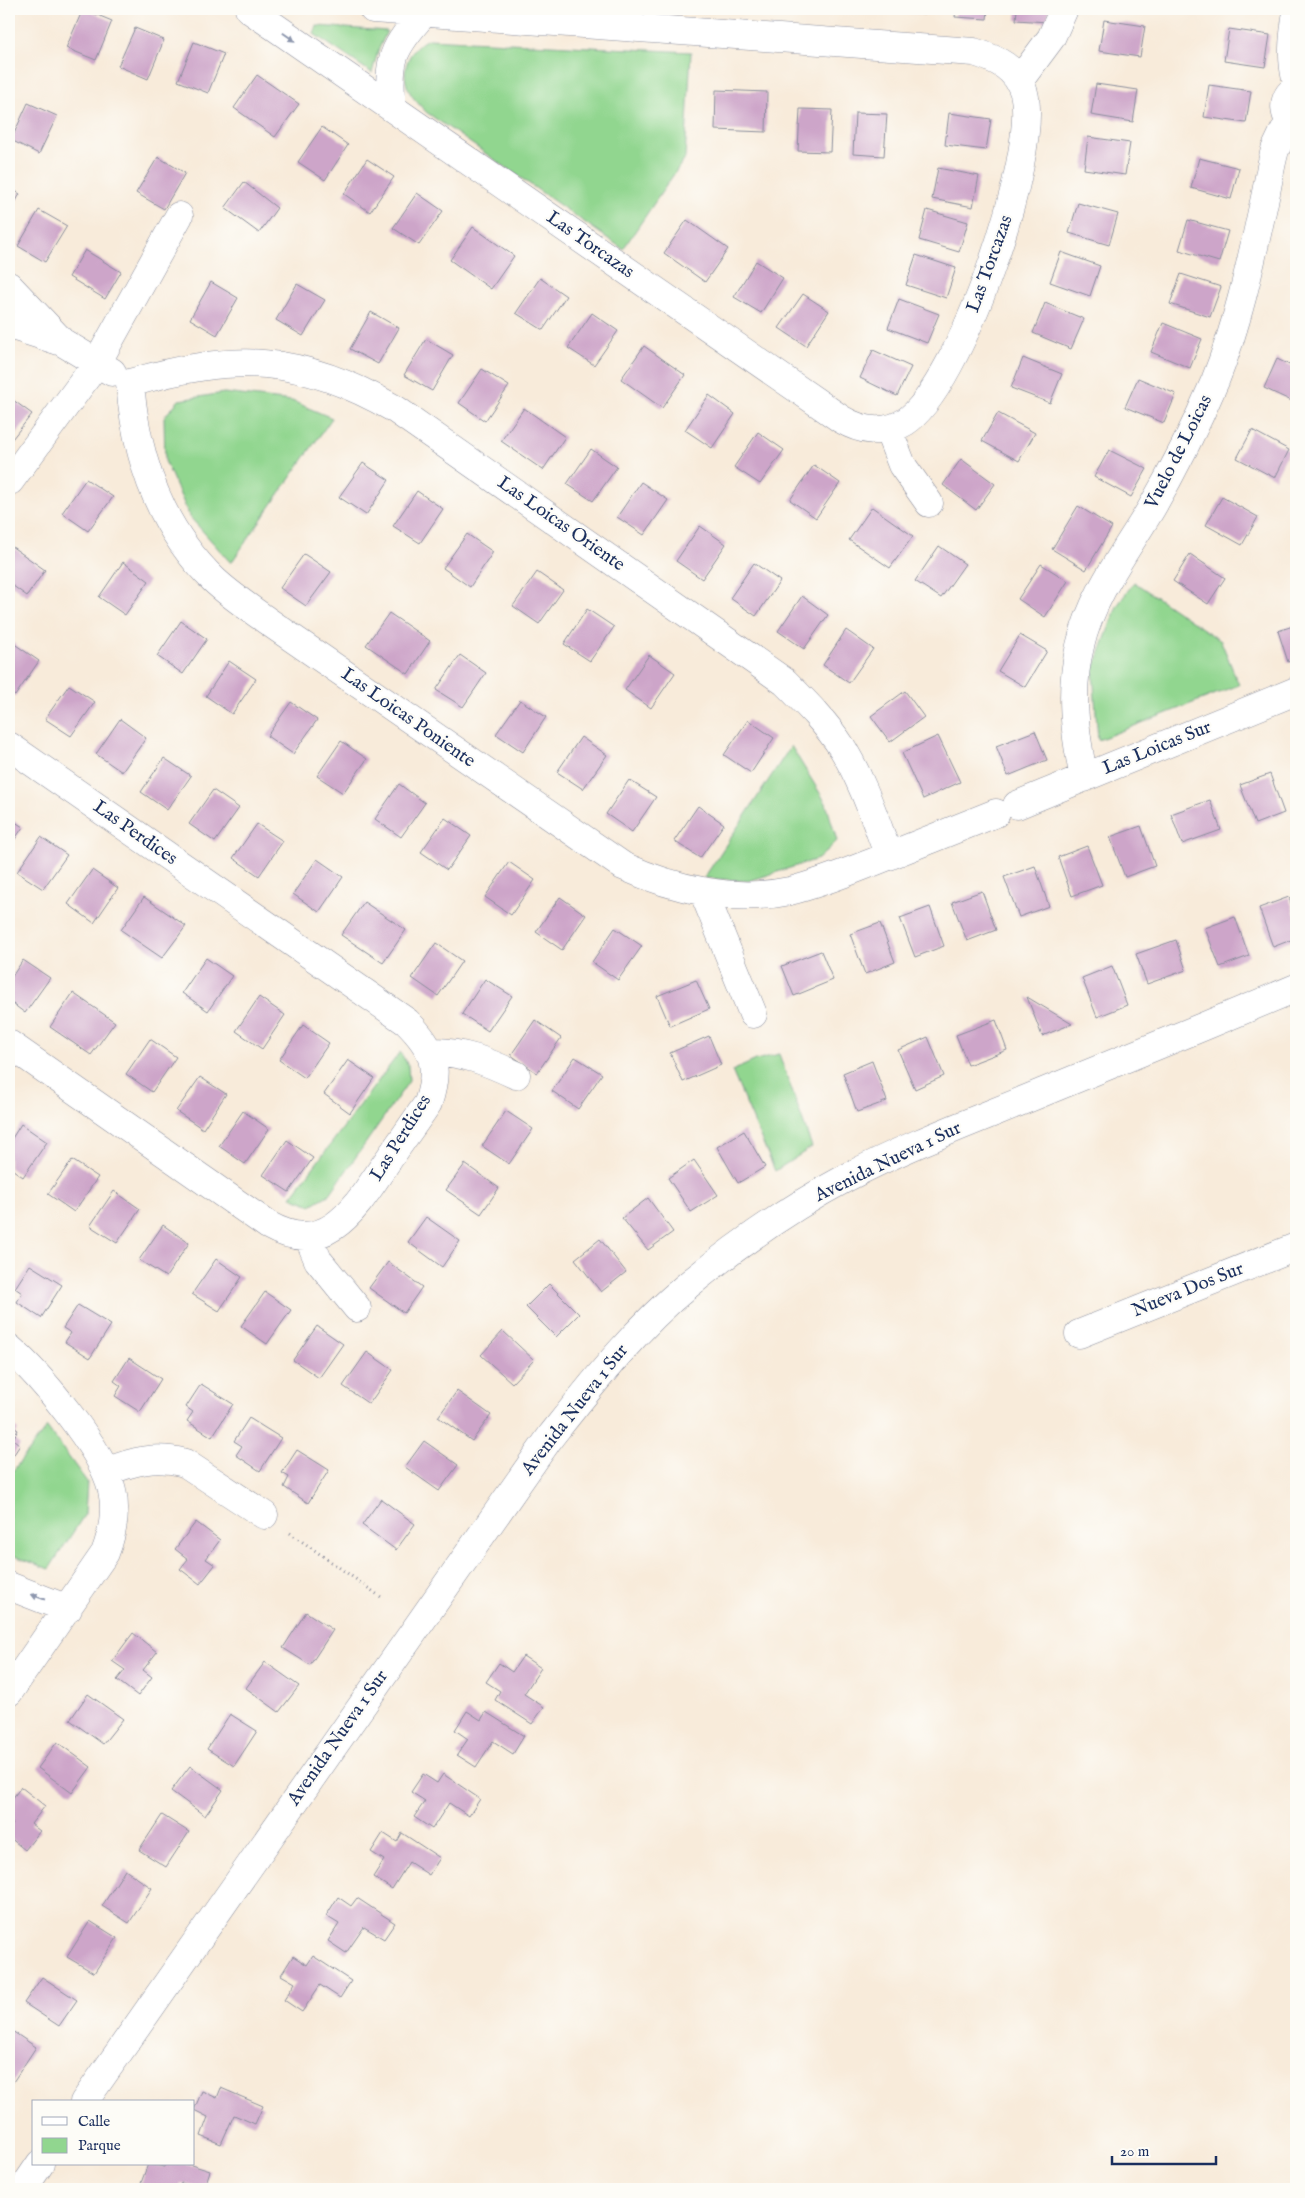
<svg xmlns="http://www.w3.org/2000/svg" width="1305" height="2198" viewBox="0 0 1305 2198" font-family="'IM FELL English',serif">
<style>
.green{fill:#91d68f;stroke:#568276}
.building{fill:#cda5c9}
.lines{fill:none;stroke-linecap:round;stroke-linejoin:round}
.street-casing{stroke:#8a8d9c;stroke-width:29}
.path{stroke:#8a8d9c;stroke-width:3;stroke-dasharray:1 4;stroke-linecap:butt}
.street{stroke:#fff;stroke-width:28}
.oneway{fill:#8d97ae}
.labels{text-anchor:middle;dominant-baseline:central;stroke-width:4.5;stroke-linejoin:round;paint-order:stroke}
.street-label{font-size:19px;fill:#1b2f5e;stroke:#fdfcf7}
</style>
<rect width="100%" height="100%" fill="#fdfcf7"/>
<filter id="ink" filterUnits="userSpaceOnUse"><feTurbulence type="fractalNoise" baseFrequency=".02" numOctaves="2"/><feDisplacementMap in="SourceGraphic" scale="10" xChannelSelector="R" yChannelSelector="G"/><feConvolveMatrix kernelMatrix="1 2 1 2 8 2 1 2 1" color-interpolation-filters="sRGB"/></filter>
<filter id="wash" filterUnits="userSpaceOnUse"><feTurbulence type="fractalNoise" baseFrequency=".0096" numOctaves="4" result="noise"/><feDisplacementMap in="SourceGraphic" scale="20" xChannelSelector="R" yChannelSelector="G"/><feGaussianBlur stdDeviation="1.12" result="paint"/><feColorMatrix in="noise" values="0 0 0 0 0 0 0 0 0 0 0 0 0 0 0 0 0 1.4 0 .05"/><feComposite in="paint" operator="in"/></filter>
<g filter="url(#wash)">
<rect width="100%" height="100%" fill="#f8ebda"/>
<path class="green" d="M317,26L387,31L378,51L372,73L314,34Z
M428,39L691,52L685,158L623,249L426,112C418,103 408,94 406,82C402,64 413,46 428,39Z
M224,393L292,401L332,418L231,563L190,517L165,461L164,417L179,400Z
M1134,582L1221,641L1239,685L1098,740L1093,671L1117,606Z
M791,746L826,803L837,841L818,859L749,881L704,878Z
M400,1052L408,1065L409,1081L330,1194L311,1205L291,1197Z
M779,1054L812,1147L775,1171L732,1071L756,1060Z
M47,1427L87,1482L85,1514L49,1569L9,1554V1476Z"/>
<g id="blocks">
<path class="building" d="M83,9L112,21L96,60L66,48Z
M833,9H865V13L833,11Z
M893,9H925V14L893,12Z
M956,9H988L987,19L955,17Z
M1017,9H1049L1048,22L1016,20Z
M1242,9H1267L1266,13Z
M1104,20L1145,26L1140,57L1099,51Z
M135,28L164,40L148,79L118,66Z
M1229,29L1270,35L1265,67L1224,61Z
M194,42L224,54L208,93L178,81Z
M257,75L299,104L275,137L234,108Z
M1096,84L1138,90L1133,122L1091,115Z
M1209,85L1251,91L1246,123L1204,117Z
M716,90L767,92L766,132L715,130Z
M28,103L57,116L39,154L11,140Z
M800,109L832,110L830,152L798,151Z
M855,113L887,114L884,156L853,154Z
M949,113L991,119L986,150L945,145Z
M322,127L348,145L325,180L298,162Z
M1088,137L1130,143L1125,175L1084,169Z
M158,157L185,173L164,209L136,193Z
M1199,158L1239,168L1231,199L1191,188Z
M367,159L394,177L370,212L344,194Z
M938,168L979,176L973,207L932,199Z
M244,182L277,208L259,233L225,208Z
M9,187L20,194L9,213Z
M417,193L443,211L419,245L393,228Z
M1078,203L1118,214L1109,245L1069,233Z
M39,210L67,226L45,262L18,246Z
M927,210L968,222L959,252L919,240Z
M687,220L728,249L705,282L664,253Z
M1188,220L1228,231L1219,262L1179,250Z
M473,227L514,256L491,289L450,260Z
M85,250L121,272L105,299L69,277Z
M1061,252L1100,266L1090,296L1050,282Z
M916,255L956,268L946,298L906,285Z
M756,261L783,278L761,313L734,297Z
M1181,274L1221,287L1210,317L1170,304Z
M540,278L566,296L543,330L516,313Z
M211,282L238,298L217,335L190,319Z
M297,284L325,300L303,336L276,320Z
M803,294L829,311L806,346L779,328Z
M899,299L939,314L927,343L888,328Z
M1045,303L1084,319L1071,349L1033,333Z
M371,312L399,328L378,364L350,349Z
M592,313L618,331L594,365L568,348Z
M1163,323L1202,339L1190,368L1151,352Z
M426,339L453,355L432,391L404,375Z
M644,346L685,375L662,408L621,379Z
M873,350L911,367L897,396L860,378Z
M1023,358L1062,374L1050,403L1011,388Z
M1277,359L1296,368V403L1264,388Z
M482,369L509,386L485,421L459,403Z
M1138,378L1176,394L1164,423L1125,407Z
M709,395L735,414L712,448L685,430Z
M9,397L32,414L12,439L9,437Z
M524,408L565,437L543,470L501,441Z
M998,413L1035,433L1019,461L982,441Z
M1252,430L1289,450L1275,478L1237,458Z
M758,432L784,450L760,484L734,467Z
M591,449L617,467L593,501L567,484Z
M1109,450L1147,469L1131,497L1094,477Z
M961,459L995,484L976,510L943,485Z
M363,463L389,480L366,515L339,497Z
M814,465L840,483L816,518L790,500Z
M86,479L113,497L88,531L62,513Z
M641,482L668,500L644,535L617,517Z
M417,491L443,509L420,543L393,526Z
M1222,497L1258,517L1242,545L1206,525Z
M1078,506L1112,527L1086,570L1052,549Z
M872,507L913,536L890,568L849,540Z
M700,526L726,544L702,579L676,561Z
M467,534L493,552L470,587L443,568Z
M11,546L45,570L27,596L9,583V548Z
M939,546L965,564L941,598L915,581Z
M304,554L331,572L306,606L280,588Z
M1190,554L1225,578L1208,604L1173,581Z
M123,562L149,581L125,615L99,597Z
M754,563L780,581L756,616L730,598Z
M1041,564L1068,581L1045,617L1018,599Z
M537,572L563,590L539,624L513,606Z
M802,596L828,615L804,649L778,631Z
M587,609L614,627L590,661L564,644Z
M389,613L430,641L408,674L366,645Z
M181,621L207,639L183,674L157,656Z
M1296,625V659L1288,662L1278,631Z
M846,630L873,649L849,683L823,665Z
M1020,635L1047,651L1025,687L998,671Z
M13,643L39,661L15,696L9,691V649Z
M460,655L486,673L463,707L436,690Z
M649,655L675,673L651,708L625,690Z
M229,661L256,679L232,714L206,696Z
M69,685L95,702L71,736L45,719Z
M905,691L924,717L890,742L871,716Z
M520,700L546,717L523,752L496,734Z
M291,702L317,720L293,754L267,736Z
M120,719L146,738L122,772L96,754Z
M748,720L774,738L751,773L724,755Z
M1035,731L1047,760L1008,776L996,746Z
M938,736L960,782L923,799L902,753Z
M581,737L607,755L583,789L557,772Z
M341,741L367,759L343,793L317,776Z
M164,758L191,776L167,810L141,792Z
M1270,774L1284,813L1255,824L1240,785Z
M629,780L656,797L632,832L606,814Z
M399,784L425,803L401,837L375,819Z
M213,790L239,808L215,842L189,824Z
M1210,800L1221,830L1182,844L1171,814Z
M698,806L724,824L700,858L674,841Z
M9,818L23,827L9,848Z
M445,818L471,836L447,870L421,852Z
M257,824L283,841L259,876L233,858Z
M1141,826L1155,866L1125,877L1110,837Z
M41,837L67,855L43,889L17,872Z
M1087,846L1102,885L1072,896L1058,857Z
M317,859L343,877L319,912L293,894Z
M509,862L535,880L511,915L485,897Z
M1035,866L1049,906L1019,917L1004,877Z
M92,870L118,888L94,923L68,904Z
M982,891L996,930L967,941L952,902Z
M144,897L186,926L162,958L121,930Z
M560,897L586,915L562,950L536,932Z
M1289,897L1296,918V938L1273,947L1259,908Z
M364,902L406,930L383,963L341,935Z
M930,907L944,946L915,957L900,918Z
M1235,917L1249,956L1220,967L1205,928Z
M880,923L895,962L865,974L850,934Z
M615,928L642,946L618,980L592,962Z
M1176,940L1186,970L1147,984L1136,954Z
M436,943L462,961L438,996L412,978Z
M821,951L833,980L794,996L782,966Z
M206,958L232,976L208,1011L182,993Z
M23,960L50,978L25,1013L9,1001V981Z
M1112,966L1127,1005L1097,1017L1082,978Z
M485,979L512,996L488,1031L462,1014Z
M696,980L709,1009L670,1026L657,996Z
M73,993L115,1022L91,1055L50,1027Z
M259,997L285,1015L262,1049L236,1031Z
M1027,997L1072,1024L1042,1036Z
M535,1020L561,1038L537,1073L511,1055Z
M996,1020L1007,1050L968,1065L956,1035Z
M303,1025L329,1043L305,1078L279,1060Z
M709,1036L721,1065L683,1082L670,1053Z
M928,1037L944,1076L915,1089L898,1050Z
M150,1039L176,1057L152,1092L126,1074Z
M575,1057L602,1074L578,1109L552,1091Z
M348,1060L374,1078L350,1113L324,1094Z
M872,1061L887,1101L857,1112L843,1073Z
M200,1077L226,1094L203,1129L176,1111Z
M243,1111L269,1129L245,1164L219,1146Z
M506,1111L533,1129L509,1164L482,1146Z
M21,1124L47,1142L23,1177L9,1167V1143Z
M744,1131L765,1167L738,1183L717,1147Z
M287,1140L313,1158L289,1192L263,1175Z
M72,1160L98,1177L74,1212L48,1194Z
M694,1160L718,1195L691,1212L668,1178Z
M465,1164L499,1188L481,1214L446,1190Z
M114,1191L140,1209L117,1243L90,1226Z
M648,1198L673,1232L648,1250L622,1218Z
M426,1217L460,1241L442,1267L408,1242Z
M163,1225L189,1243L166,1277L139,1260Z
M600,1239L626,1272L601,1292L575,1259Z
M216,1259L242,1277L219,1311L192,1294Z
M388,1262L422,1287L404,1313L369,1288Z
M30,1265L62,1285L41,1318L17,1302L22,1293L15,1288Z
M549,1284L579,1314L556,1337L526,1307Z
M265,1292L291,1310L267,1344L241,1326Z
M78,1305L111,1325L90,1358L65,1342L71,1333L63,1328Z
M317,1326L343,1344L319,1378L293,1360Z
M503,1331L534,1360L512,1383L481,1355Z
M367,1352L393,1370L369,1404L343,1386Z
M129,1358L161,1379L140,1412L115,1396L121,1386L114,1381Z
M201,1384L233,1404L212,1437L187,1421L193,1412L186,1407Z
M457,1391L491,1415L472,1441L438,1417Z
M249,1418L281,1438L260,1471L236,1455L242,1446L234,1441Z
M9,1424L18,1430L13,1439L20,1445L9,1462Z
M424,1441L458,1465L439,1491L405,1467Z
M297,1450L329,1470L308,1503L284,1487L289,1477L282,1473Z
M381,1499L415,1524L396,1550L362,1525Z
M196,1522L220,1540L206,1559L215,1565L200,1584L180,1569L188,1559L175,1549Z
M306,1612L333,1630L310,1665L283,1648Z
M133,1633L157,1652L143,1670L152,1677L138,1696L117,1680L125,1670L112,1661Z
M523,1656L541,1668L524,1694L544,1707L532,1724L495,1700L500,1691L486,1682L499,1663L512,1672Z
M265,1662L299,1686L279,1712L246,1688Z
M88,1694L123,1719L103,1744L70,1720Z
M467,1711L481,1720L486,1712L524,1736L513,1754L493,1741L476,1767L457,1755L468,1739L455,1730Z
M230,1714L257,1731L234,1766L207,1749Z
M57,1742L91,1767L72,1793L38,1768Z
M190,1766L223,1790L205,1816L171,1791Z
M423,1774L437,1783L443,1774L480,1799L469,1816L449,1803L432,1829L414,1817L425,1801L411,1792Z
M21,1787L45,1806L31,1824L40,1831L25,1850L9,1837V1829L13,1824L9,1821V1803Z
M162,1815L189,1832L166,1867L139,1850Z
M383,1833L397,1842L402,1833L440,1858L429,1875L409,1862L392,1889L373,1877L384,1860L371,1852Z
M125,1870L152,1888L129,1923L102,1906Z
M338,1897L351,1906L357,1898L395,1923L384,1939L364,1927L346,1953L328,1941L339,1924L326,1916Z
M90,1921L117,1938L94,1973L67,1957Z
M293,1956L307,1965L313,1956L351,1981L340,1998L320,1985L302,2012L284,2000L295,1983L281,1975Z
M42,1977L77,2000L59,2026L24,2003Z
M9,2029L36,2047L13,2082L9,2080Z
M221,2088L263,2106L255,2124L234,2115L221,2144L201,2136L208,2117L194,2110L202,2091L217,2098Z
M148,2164L164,2167L165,2164H188L210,2171L204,2189L181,2183L179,2189H156L141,2183Z"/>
</g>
</g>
<g filter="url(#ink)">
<use href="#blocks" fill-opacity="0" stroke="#8a8d9c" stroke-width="1"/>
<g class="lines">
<defs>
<path id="street" d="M249,9L841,419C861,431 884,435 905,422C959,388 1040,155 1024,93C1017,68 997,59 974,52L373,9
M1296,18C1293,39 1291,58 1296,79
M1019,81L1051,38L1064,9
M1296,88C1281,98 1282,116 1296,127
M392,108C387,60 392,48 425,12
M9,286L62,342
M9,325L62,342L112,372
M130,383C136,457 159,527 214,580C230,595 248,607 266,620L623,866C674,889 734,903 790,891C819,884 848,872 876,861C916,845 956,829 996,813
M130,383C234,353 300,354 395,409L785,682C806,703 827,724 843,749C863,782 875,820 889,856
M888,429L902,465L929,503
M10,481L97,363L179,216
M9,746L407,1022C434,1049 440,1066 428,1103C413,1125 397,1147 382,1169C353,1212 325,1257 268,1225L9,1044
M1084,778C1075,735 1069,690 1080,646C1092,595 1124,554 1151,509C1175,468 1196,425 1215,381C1238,324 1251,262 1264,202C1268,185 1270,167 1275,150L1284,131L1291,123
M1017,805L1296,691
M703,891L753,1014
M431,1052C462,1051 488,1062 516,1075
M308,1236L318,1260L357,1308
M1079,1334L1296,1247
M9,1348C40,1375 103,1449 112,1490C117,1512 113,1532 105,1553L9,1692
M106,1472C133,1461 156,1455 185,1463L264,1515
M9,1586L68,1609
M84,2102L551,1436C593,1383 635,1329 688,1285C737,1245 790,1208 846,1178C910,1144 979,1119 1046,1091C1129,1057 1213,1023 1296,988
M23,2189L40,2164"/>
</defs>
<use href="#street" class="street-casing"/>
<path class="path" d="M290,1533L381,1597"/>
<use href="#street" class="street"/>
</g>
<defs><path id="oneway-solid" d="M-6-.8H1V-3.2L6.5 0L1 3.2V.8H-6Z" transform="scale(1.25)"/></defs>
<g class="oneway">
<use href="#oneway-solid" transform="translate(289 37) rotate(35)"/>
<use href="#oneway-solid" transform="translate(38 1597) rotate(-159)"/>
</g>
</g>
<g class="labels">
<g class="street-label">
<text transform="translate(590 245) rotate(35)">Las Torcazas</text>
<text transform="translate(990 264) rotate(-70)">Las Torcazas</text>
<text transform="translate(1179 452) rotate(-63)">Vuelo de Loicas</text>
<text transform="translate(561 524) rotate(35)">Las Loicas Oriente</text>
<text transform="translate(408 718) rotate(35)">Las Loicas Poniente</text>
<text transform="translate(1157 748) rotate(-22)">Las Loicas Sur</text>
<text transform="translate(135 833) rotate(35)">Las Perdices</text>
<text transform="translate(401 1138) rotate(-58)">Las Perdices</text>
<text transform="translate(888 1162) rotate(-26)">Avenida Nueva 1 Sur</text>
<text transform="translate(1188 1290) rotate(-22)">Nueva Dos Sur</text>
<text transform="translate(575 1410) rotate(-52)">Avenida Nueva 1 Sur</text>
<text transform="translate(338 1738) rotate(-55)">Avenida Nueva 1 Sur</text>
</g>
</g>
<rect width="1305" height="2198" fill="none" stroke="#fdfcf7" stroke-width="30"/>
<rect x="32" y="2100" width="162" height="65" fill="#fdfcf7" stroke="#a3aaba"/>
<rect x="42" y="2117" width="25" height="8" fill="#ffffff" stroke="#a3aaba"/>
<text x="78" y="2126" font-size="15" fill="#1b2f5e">Calle</text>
<rect x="42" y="2138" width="25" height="15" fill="#91d68f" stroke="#a3aaba"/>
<text x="78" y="2150" font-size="15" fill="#1b2f5e">Parque</text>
<path d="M1112 2156v8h104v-8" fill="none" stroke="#1b2f5e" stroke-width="2.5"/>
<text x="1120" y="2156" font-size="15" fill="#1b2f5e" stroke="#fdfcf7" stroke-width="4" paint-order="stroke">20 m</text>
</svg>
